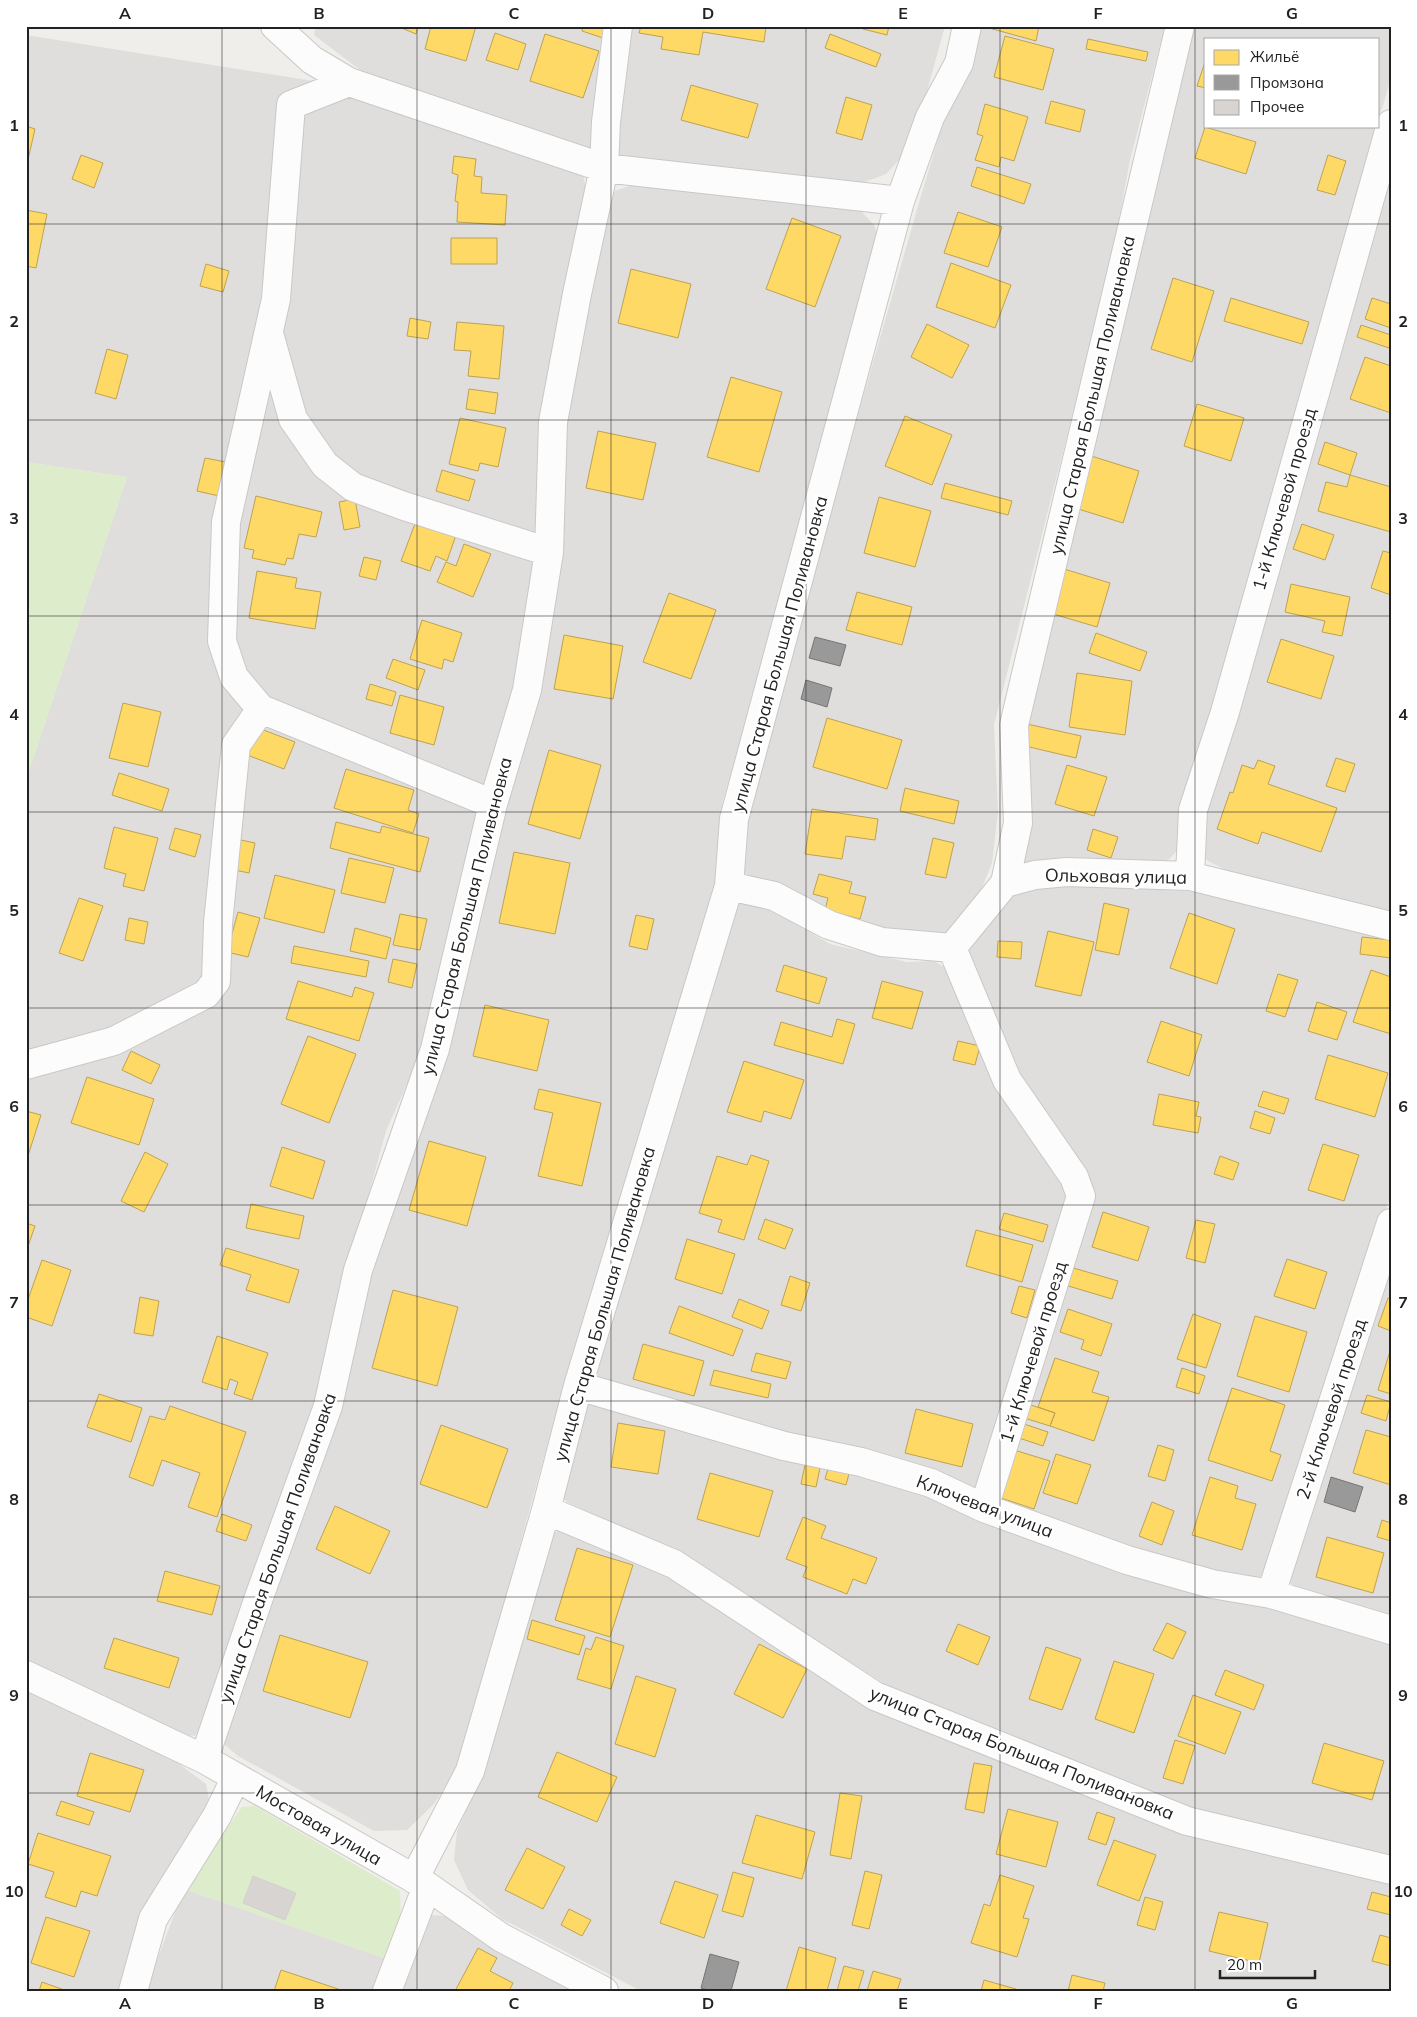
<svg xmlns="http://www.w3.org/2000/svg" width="1417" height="2017" viewBox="0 0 1417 2017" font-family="Mulish,sans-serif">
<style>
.residential{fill:#dfdedc}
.grass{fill:#ddeccb}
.homes{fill:#ffd966;stroke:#bda252}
.industry{fill:#999;stroke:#757575}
.building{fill:#d7d4d2;stroke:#d3d0cc}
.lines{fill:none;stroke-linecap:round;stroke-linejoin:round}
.minor-casing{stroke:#c9c8c7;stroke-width:30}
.minor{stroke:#fdfcfc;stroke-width:28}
.grid{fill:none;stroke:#222;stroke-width:1;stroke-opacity:0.55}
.labels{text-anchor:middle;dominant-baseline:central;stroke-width:5;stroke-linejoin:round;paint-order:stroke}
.street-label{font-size:18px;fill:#222;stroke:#fff}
.neatline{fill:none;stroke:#222;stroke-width:2}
.grid-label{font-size:16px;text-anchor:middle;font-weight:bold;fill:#222}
</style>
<rect width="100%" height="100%" fill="#f0eeeb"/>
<path class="residential" d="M316,26H945L912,146L886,174L846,189L636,162L583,149L360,70L314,35Z
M972,26H1165L1130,160L1112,257L994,725L998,812L992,863L975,905L945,934L834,924L750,881L740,868L742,818L918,206Z
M1193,26H1391V78L1378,122V39H1206V126H1377L1190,785L1178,850L1160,868L1023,865L1027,715Z
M26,35L350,87L559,162L584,178L587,200L519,688L423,1048L386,1131L345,1282L317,1406L206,1722L195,1736L183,1735L26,1662V780L127,477L26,462Z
M1391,166V915L1230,872L1208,861L1200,851L1198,829Z
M635,184L861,211L874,225L881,245L722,804L717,878L551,1431L461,1761L434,1804L407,1830L374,1831L238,1756L224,1744L337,1408L371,1275L441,1056L500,805L563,422L602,207L615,191Z
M1032,883L1222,893L1391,934V1194L1271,1561L1263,1575L1250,1582L1213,1578L995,1501L1091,1191L1014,1078L964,956L999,902Z
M739,902L772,910L830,944L907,962L934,961L952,972L1066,1180L1071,1199L977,1494L606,1386L595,1374L731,914Z
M1391,1244V1622L1306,1595L1290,1583L1288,1565Z
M603,1402L861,1469L1391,1641V1859L1189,1812L885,1684L680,1553L567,1502L559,1493L586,1406Z
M561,1530L672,1576L874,1706L1391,1881V1991H641L502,1919L468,1890L454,1860L457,1831L483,1773L547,1536Z
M26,1689L178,1763L206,1784L209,1800L202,1828L123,1991H26Z
M184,1889L387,1959L377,1991H145Z
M431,1915L446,1916L572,1991H398L418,1924Z"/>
<path class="grass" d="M26,462L127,477L26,780Z
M255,1806L400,1891L401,1925L387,1959L184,1889L242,1807Z"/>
<path class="homes" d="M397,26H418L416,34Z
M431,26H476L466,61L425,49Z
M583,26H607L603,38L582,31Z
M641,26H766L764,42L703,32L699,55L661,49L663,37L639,33Z
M864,26H889L887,35L863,29Z
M990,26H1039L1036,41L989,28Z
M495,33L526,44L518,70L486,60Z
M545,34L599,51L583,98L530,81Z
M830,34L881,54L876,67L825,48Z
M1005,36L1054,49L1043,90L994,77Z
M1088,39L1148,52L1146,61L1086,49Z
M1206,59V88L1197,86Z
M691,85L758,104L748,138L681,120Z
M846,97L872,105L862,140L836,133Z
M1051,101L1085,110L1080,132L1045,123Z
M985,104L1028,117L1014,161L1001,157L999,167L975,160L983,136L977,134Z
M26,126L35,129L27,164H26Z
M1205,127L1256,142L1246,174L1195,158Z
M81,155L103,163L94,188L72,179Z
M1328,155L1346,161L1335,195L1317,190Z
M454,156L476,159L474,176L482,177L481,193L507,195L505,225L457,222L458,202L455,201L458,175L452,173Z
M977,167L1031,184L1024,204L971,186Z
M26,210L47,214L36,268L26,266Z
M958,212L1002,227L988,267L944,253Z
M792,218L841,236L815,307L766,289Z
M451,238H497V264H451Z
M951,263L1011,285L995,328L936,307Z
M206,264L229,271L223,292L200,286Z
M631,269L691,284L678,338L618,323Z
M1173,278L1214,291L1192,362L1151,349Z
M1231,298L1309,322L1302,344L1224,321Z
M1372,298L1391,304V328L1365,319Z
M410,318L431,322L428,339L407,336Z
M457,322L504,326L499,379L468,376L471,351L454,350Z
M927,324L969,345L952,378L911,357Z
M1361,325L1391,335L1389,348L1357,337Z
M107,349L128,355L116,399L95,393Z
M1365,357L1391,366V413L1350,399Z
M731,377L782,392L759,472L707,457Z
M469,389L498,393L495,414L466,409Z
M1197,404L1244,418L1231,461L1184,446Z
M905,416L952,435L932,485L885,466Z
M460,418L506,428L498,467L480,463L478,471L449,464Z
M598,431L656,443L643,500L586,488Z
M1325,442L1357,453L1350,475L1318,464Z
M1088,455L1139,471L1123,523L1072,507Z
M205,458L226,462L219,496L197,491Z
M442,470L475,480L469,501L436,491Z
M1350,475L1391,487V532L1318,511L1326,482L1347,487Z
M945,483L1012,501L1008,515L941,498Z
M256,496L322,512L316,537L299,534L293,559L287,558L285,565L252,558L254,550L244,548Z
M879,497L931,511L915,567L864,553Z
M355,499L360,527L344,530L339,502Z
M416,521L456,535L447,561L436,556L430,571L401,561Z
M1302,524L1334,535L1325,560L1293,549Z
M464,544L491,554L473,597L437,582L446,562L456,566Z
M1383,551L1391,553V595L1371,588Z
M364,557L381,561L376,580L359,576Z
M1064,569L1110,583L1097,627L1050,613Z
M257,571L297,578L295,588L321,592L315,629L249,618Z
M1291,584L1350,597L1342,636L1322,632L1325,621L1285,612Z
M857,592L912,607L902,645L846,630Z
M669,593L716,610L691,679L643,662Z
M422,620L462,633L453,662L444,659L442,669L410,659Z
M1096,633L1147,652L1140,671L1089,653Z
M564,635L623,646L613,699L554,689Z
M1281,639L1334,656L1321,699L1267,682Z
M393,659L425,670L418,690L386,678Z
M1077,673L1132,681L1125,735L1069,727Z
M370,684L396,692L392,706L366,699Z
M400,695L444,707L434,745L390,733Z
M123,703L161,712L148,767L109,758Z
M827,718L902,740L887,789L813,767Z
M1027,724L1081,736L1076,758L1021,745Z
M253,726L295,742L284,769L242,753Z
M549,750L601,765L580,839L528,824Z
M1336,758L1355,764L1345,792L1326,786Z
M1258,760L1275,766L1268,784L1337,808L1321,852L1262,832L1258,844L1217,829L1230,792L1233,793L1242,765L1254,769Z
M1067,765L1107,777L1094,816L1055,804Z
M346,769L414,790L408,810L419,814L413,833L334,808Z
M119,773L169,789L162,811L112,795Z
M905,788L959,801L954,824L900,811Z
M812,809L878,819L875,840L846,836L842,859L805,854Z
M336,822L380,833L382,826L429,838L420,872L330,848Z
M114,827L158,838L144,891L123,886L126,874L104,868Z
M175,828L201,835L195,857L169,849Z
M1093,829L1118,837L1111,858L1087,850Z
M933,838L954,843L946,878L925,874Z
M236,839L255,843L249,873L230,869Z
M514,852L570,863L555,934L499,923Z
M349,858L394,868L385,903L341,893Z
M819,874L852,882L849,893L866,897L860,919L825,910L828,898L813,894Z
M275,875L335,890L324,933L264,918Z
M79,898L103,906L83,961L59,953Z
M1104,903L1129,909L1119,955L1095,950Z
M238,912L260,918L248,957L227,952Z
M1189,913L1235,929L1217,984L1170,968Z
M400,914L427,919L420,950L393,945Z
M636,915L654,919L647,950L629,946Z
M129,918L148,922L144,944L125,940Z
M355,928L391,938L386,959L350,951Z
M1048,931L1094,942L1081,996L1035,986Z
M1362,937L1391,940V958L1360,954Z
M998,941L1022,942L1021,959L997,957Z
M294,946L369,961L366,977L291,963Z
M393,959L417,964L412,988L388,982Z
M784,965L827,978L819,1004L776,991Z
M1371,970L1391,977V1034L1353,1022Z
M1278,974L1298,980L1285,1017L1266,1011Z
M298,981L352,997L355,987L374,993L359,1041L286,1019Z
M882,981L923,992L912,1029L872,1018Z
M1317,1002L1347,1012L1337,1040L1308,1031Z
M485,1005L549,1020L537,1071L473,1056Z
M837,1019L855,1024L843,1064L774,1045L781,1022L832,1037Z
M1161,1021L1202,1035L1189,1076L1147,1062Z
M308,1036L356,1054L329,1123L281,1104Z
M958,1041L980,1046L975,1065L953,1060Z
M131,1051L160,1065L151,1084L122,1070Z
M1328,1055L1388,1073L1375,1117L1315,1099Z
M744,1061L804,1080L791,1119L764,1111L761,1122L727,1112Z
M87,1077L154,1099L139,1145L71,1123Z
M539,1089L601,1103L582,1186L538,1176L553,1113L534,1109Z
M1263,1091L1289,1099L1284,1114L1258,1106Z
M1159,1094L1199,1102L1196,1116L1201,1117L1198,1133L1153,1125Z
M26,1111L41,1115L26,1162Z
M1255,1111L1275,1118L1270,1134L1250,1128Z
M429,1141L486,1157L467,1226L409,1210Z
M1323,1144L1359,1155L1344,1201L1308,1190Z
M282,1147L325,1161L313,1199L270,1186Z
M145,1152L168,1164L144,1212L121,1201Z
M751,1155L769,1161L744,1240L718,1232L722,1220L699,1213L717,1156L747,1165Z
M1220,1156L1239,1163L1233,1180L1214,1174Z
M251,1204L304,1216L299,1239L246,1228Z
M1103,1212L1149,1227L1138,1261L1092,1247Z
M1004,1213L1048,1225L1043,1242L999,1229Z
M765,1219L793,1229L785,1249L758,1239Z
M1196,1220L1215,1224L1205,1263L1186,1258Z
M26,1223L35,1226L26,1252Z
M976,1230L1033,1245L1022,1282L966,1266Z
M687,1239L735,1254L722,1294L675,1279Z
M226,1248L299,1270L289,1303L246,1290L251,1275L220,1265Z
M1287,1259L1327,1272L1315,1309L1274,1296Z
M42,1260L71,1270L52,1326L26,1317V1305Z
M1070,1267L1118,1281L1112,1299L1065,1285Z
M790,1276L810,1283L801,1311L781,1305Z
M1019,1286L1035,1290L1027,1318L1011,1313Z
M393,1290L458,1307L437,1386L372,1368Z
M140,1297L159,1301L153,1336L134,1333Z
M1388,1298L1391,1299V1331L1378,1326Z
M739,1299L769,1311L762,1329L732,1317Z
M679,1306L743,1330L733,1356L669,1333Z
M1068,1309L1112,1324L1101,1356L1081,1349L1084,1340L1060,1332Z
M1193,1314L1221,1324L1206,1368L1177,1359Z
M1255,1316L1307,1332L1289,1392L1237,1376Z
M217,1336L268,1353L252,1400L234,1394L238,1382L230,1379L227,1390L202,1382Z
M643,1344L704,1361L694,1396L633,1379Z
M1391,1348V1394L1378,1390Z
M756,1353L791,1362L786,1379L751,1371Z
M1055,1358L1099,1372L1092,1392L1109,1397L1094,1441L1050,1426L1055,1413L1038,1407Z
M1182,1368L1205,1376L1199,1394L1176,1387Z
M714,1370L771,1384L768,1398L710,1385Z
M1232,1388L1285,1405L1270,1451L1281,1455L1272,1481L1208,1460Z
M99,1394L142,1408L131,1442L87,1427Z
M1367,1395L1391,1402L1386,1421L1361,1413Z
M1022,1402L1055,1413L1050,1426L1018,1416Z
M170,1406L246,1432L217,1517L188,1507L200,1473L162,1460L153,1486L129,1477L150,1416L165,1420Z
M916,1409L973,1424L962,1467L905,1453Z
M618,1423L665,1431L658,1474L611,1467Z
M1024,1424L1048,1432L1043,1446L1019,1438Z
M441,1425L508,1449L487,1508L420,1484Z
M1366,1430L1391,1437V1485L1353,1473Z
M1158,1445L1174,1450L1165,1481L1148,1476Z
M1014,1450L1050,1461L1034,1509L998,1497Z
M1056,1454L1091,1465L1077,1504L1043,1493Z
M806,1460L821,1463L816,1487L801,1484Z
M829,1465L850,1470L846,1485L825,1479Z
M710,1473L773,1491L759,1537L697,1519Z
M1210,1477L1238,1486L1235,1498L1256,1504L1242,1550L1192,1535Z
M1152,1502L1174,1511L1162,1545L1139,1536Z
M335,1506L390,1531L370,1574L316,1549Z
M222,1514L252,1525L246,1541L216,1531Z
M803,1517L826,1526L821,1538L877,1558L866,1584L853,1579L847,1594L803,1577L807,1567L786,1559Z
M1382,1520L1391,1523V1541L1377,1537Z
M1327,1537L1384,1553L1373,1593L1316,1577Z
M577,1548L633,1565L610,1637L555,1620Z
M165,1571L220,1586L212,1615L157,1601Z
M532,1620L585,1636L579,1655L527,1639Z
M1167,1623L1186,1632L1173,1659L1153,1650Z
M958,1624L990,1637L978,1665L946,1651Z
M280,1635L368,1662L350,1718L263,1691Z
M596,1637L624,1646L611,1689L577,1679L586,1648L591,1650Z
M114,1638L179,1658L169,1688L104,1668Z
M759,1644L807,1669L783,1718L734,1694Z
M1046,1647L1081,1659L1062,1710L1029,1699Z
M1114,1661L1154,1674L1134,1733L1095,1719Z
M1225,1670L1264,1685L1254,1710L1215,1695Z
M636,1676L676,1689L655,1757L615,1744Z
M1193,1695L1241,1712L1225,1754L1178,1736Z
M1175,1740L1195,1746L1183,1784L1163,1778Z
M1324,1743L1384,1761L1372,1800L1312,1783Z
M557,1752L617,1777L597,1822L538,1797Z
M90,1753L144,1770L130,1812L77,1796Z
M974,1763L992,1766L984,1813L965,1809Z
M840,1793L862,1796L851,1859L830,1855Z
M61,1801L94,1812L89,1825L56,1815Z
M1008,1809L1058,1822L1046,1867L996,1854Z
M1097,1812L1115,1818L1106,1845L1088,1839Z
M756,1815L815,1832L802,1879L742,1863Z
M38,1833L111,1856L97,1896L81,1891L76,1907L45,1897L54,1872L28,1864Z
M1114,1840L1156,1855L1139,1901L1097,1885Z
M527,1848L565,1867L543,1909L505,1890Z
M865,1871L882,1875L869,1929L852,1925Z
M733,1872L754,1878L743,1917L722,1911Z
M1000,1875L1034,1886L1023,1918L1029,1919L1017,1957L971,1943L984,1904L990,1906Z
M675,1881L718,1895L704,1938L660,1923Z
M1372,1892L1391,1897V1915L1367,1909Z
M1145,1897L1163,1902L1155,1930L1137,1925Z
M569,1909L591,1920L582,1936L561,1925Z
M1219,1912L1268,1923L1259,1963L1209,1951Z
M46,1917L90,1931L74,1977L31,1963Z
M1380,1935L1391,1938V1966L1372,1961Z
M799,1947L836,1958L827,1991H786Z
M478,1948L497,1958L490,1971L513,1983L509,1991H455Z
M844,1966L864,1971L858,1991H837Z
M281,1970L344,1991H274Z
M873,1971L901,1979L897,1991H867Z
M1072,1975L1105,1983L1103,1991H1068Z
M984,1980L1016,1989L1015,1991H981Z
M42,1982L67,1991H39Z"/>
<path class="industry" d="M815,637L846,645L840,666L809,658Z
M806,680L832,688L827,707L801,699Z
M1331,1477L1363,1487L1355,1512L1324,1502Z
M710,1954L739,1962L731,1991H711L701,1988Z"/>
<path class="building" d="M253,1876L296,1893L285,1920L243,1903Z"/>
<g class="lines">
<defs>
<path id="minor" d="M275,26L312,60L349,82L604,168L900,201
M349,82L291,105L276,299L226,522L222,641L234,677L261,709L493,804
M270,337L293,419L325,465L353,487L404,506L549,552
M1190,876L1193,810L1225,712L1391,124
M1005,883L1018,823L1014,725L1180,26
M729,886L774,896L829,925L882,942L952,948L1005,883L1035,875L1067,872L1190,876L1391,926
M952,948L1007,1080L1074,1177L1081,1196L984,1508
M26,1065L114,1041L206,994L216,981L218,923L236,745L261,709
M578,1386L784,1446L861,1462L931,1483L984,1508L1127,1560L1212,1584L1271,1594L1391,1630
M546,1510L674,1564L875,1696L1187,1821L1391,1870
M1271,1594L1391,1223
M26,1675L204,1759L427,1886L502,1938L604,1991
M204,1759L258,1600L328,1406L358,1270L435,1049L493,804L527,690L549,552L553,422L577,294L604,168L606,122L618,26
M414,1879L470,1771L546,1510L578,1386L729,886L734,819L900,201L930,117L959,63L967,26
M133,1991L153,1919L217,1816L236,1777
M387,1991L427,1886"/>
</defs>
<use href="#minor" class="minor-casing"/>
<use href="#minor" class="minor"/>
</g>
<path class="grid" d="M222,26V1991M417,26V1991M611,26V1991M806,26V1991M1000,26V1991M1195,26V1991M26,224H1391M26,420H1391M26,616H1391M26,812H1391M26,1008H1391M26,1205H1391M26,1401H1391M26,1597H1391M26,1793H1391"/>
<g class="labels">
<g class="street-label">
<text transform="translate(1092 395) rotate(-77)">улица Старая Большая Поливановка</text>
<text transform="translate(1284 499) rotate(-74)">1-й Ключевой проезд</text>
<text transform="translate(779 654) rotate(-75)">улица Старая Большая Поливановка</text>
<text transform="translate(1116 876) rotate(1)">Ольховая улица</text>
<text transform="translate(466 916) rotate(-76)">улица Старая Большая Поливановка</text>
<text transform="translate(604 1304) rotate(-74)">улица Старая Большая Поливановка</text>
<text transform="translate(1033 1352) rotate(-73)">1-й Ключевой проезд</text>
<text transform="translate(1331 1409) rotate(-72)">2-й Ключевой проезд</text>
<text transform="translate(985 1506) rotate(21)">Ключевая улица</text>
<text transform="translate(277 1548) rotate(-71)">улица Старая Большая Поливановка</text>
<text transform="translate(1022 1753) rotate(22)">улица Старая Большая Поливановка</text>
<text transform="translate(319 1825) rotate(30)">Мостовая улица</text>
</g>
</g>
<rect width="1417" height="2017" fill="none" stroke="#ffffff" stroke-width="55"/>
<rect x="1204" y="38" width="175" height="90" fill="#ffffff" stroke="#a7a7a7"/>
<rect x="1214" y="50" width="25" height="15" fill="#ffd966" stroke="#a7a7a7"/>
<text x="1250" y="62" font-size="15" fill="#222222">Жильё</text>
<rect x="1214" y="75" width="25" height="15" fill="#999999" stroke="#a7a7a7"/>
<text x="1250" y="88" font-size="15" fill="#222222">Промзона</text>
<rect x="1214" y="100" width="25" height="15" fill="#d7d4d2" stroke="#a7a7a7"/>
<text x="1250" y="112" font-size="15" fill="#222222">Прочее</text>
<path d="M1220 1970v8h95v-8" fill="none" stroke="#222222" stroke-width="2.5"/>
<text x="1227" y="1970" font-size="15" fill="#222222" stroke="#ffffff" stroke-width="4" paint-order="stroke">20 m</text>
<rect x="28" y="28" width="1362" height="1962" class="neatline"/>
<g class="grid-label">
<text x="125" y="19">A</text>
<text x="319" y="19">B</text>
<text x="514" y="19">C</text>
<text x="708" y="19">D</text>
<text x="903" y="19">E</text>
<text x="1098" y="19">F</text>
<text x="1292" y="19">G</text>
<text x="14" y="131">1</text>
<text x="1403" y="131">1</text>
<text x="14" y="327">2</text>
<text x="1403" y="327">2</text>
<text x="14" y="524">3</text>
<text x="1403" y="524">3</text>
<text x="14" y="720">4</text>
<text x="1403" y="720">4</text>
<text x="14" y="916">5</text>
<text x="1403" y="916">5</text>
<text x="14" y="1112">6</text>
<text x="1403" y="1112">6</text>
<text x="14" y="1308">7</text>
<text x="1403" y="1308">7</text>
<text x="14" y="1505">8</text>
<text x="1403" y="1505">8</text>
<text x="14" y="1701">9</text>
<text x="1403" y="1701">9</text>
<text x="14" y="1897">10</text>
<text x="1403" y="1897">10</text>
<text x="125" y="2009">A</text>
<text x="319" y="2009">B</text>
<text x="514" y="2009">C</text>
<text x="708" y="2009">D</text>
<text x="903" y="2009">E</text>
<text x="1098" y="2009">F</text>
<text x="1292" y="2009">G</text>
</g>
</svg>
